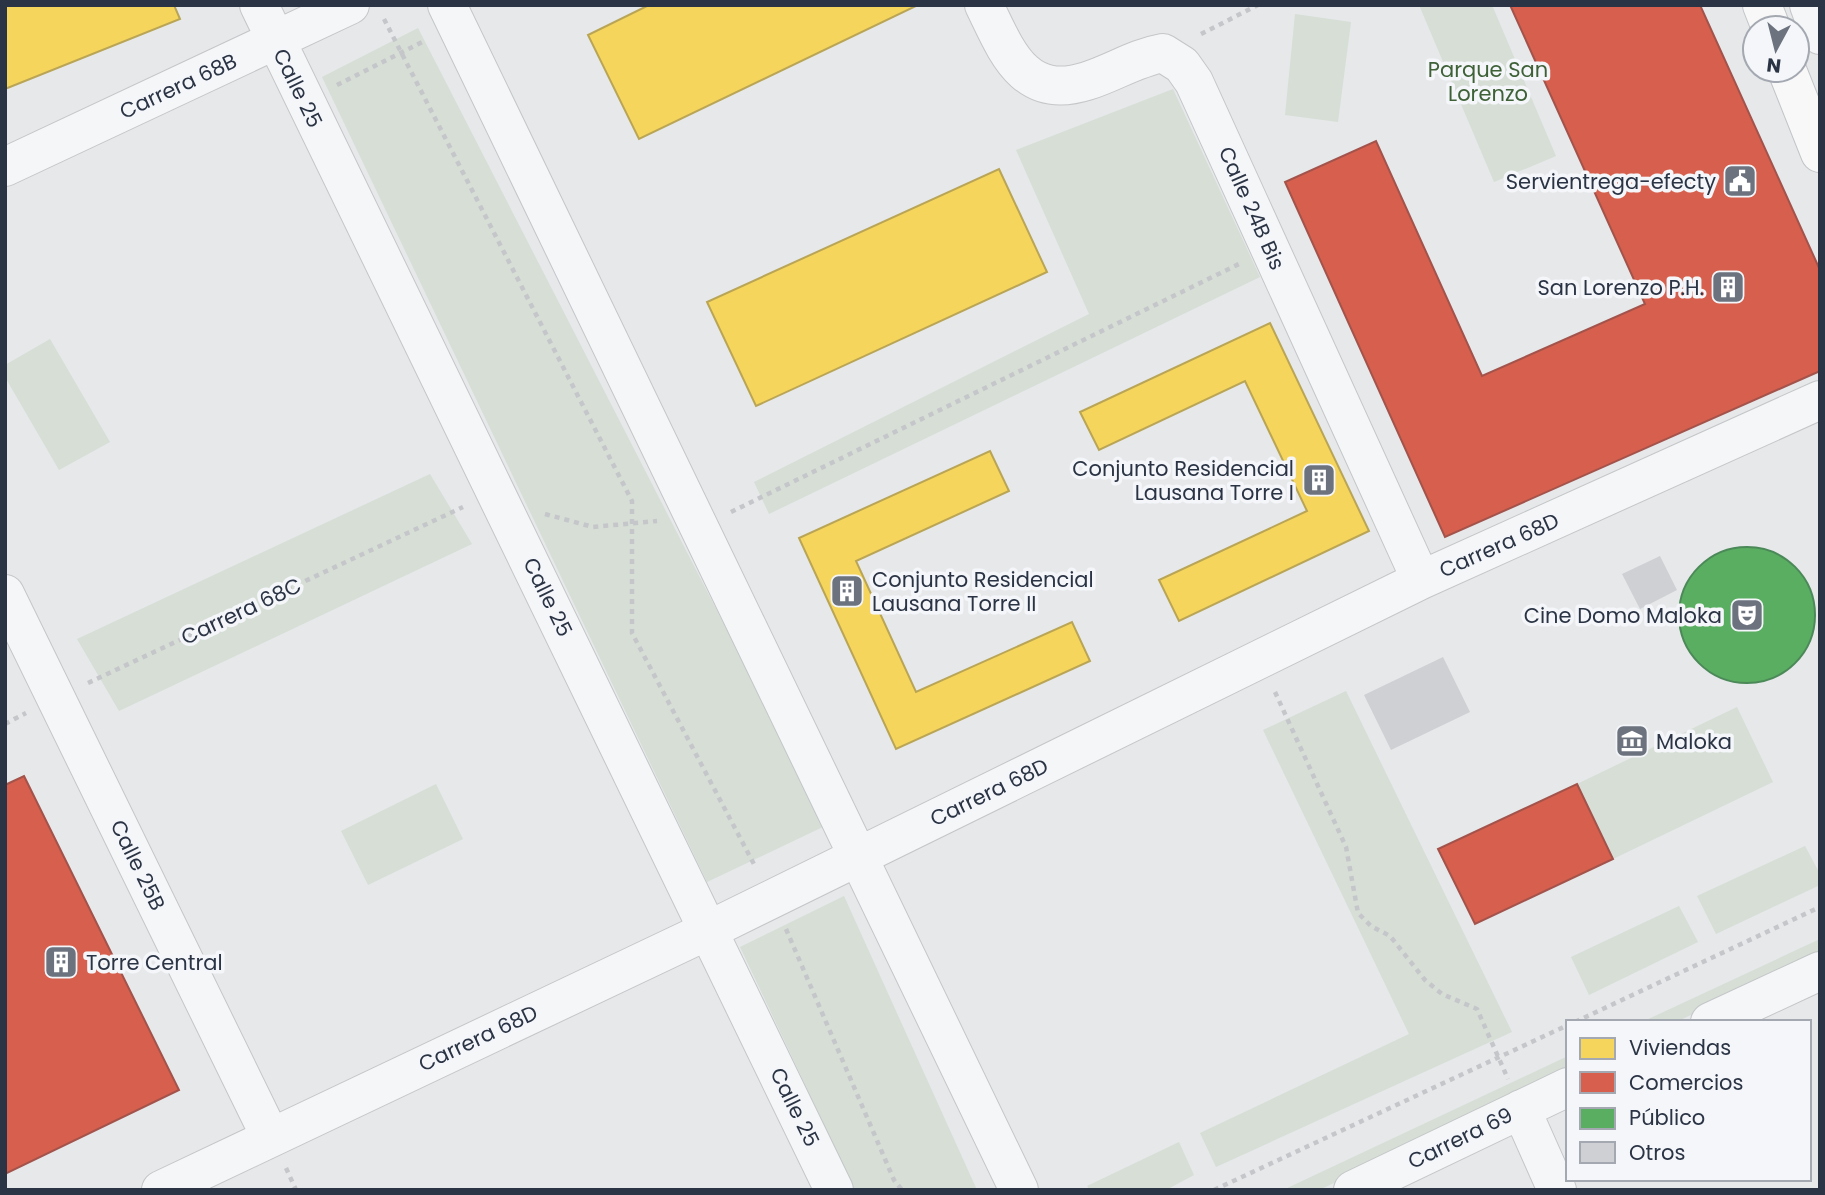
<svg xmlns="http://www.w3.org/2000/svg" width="1825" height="1195" viewBox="0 0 1825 1195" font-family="Poppins,sans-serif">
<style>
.green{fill:#d6ded6}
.homes{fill:#f6d55c;stroke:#b9a555;stroke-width:2}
.shops{fill:#d6604d;stroke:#a3534b;stroke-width:2}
.public{fill:#5aae61;stroke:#4c8959;stroke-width:2}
.building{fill:#ced0d3}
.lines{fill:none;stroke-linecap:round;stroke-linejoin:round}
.minor-casing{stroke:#c4c6c8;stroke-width:40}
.major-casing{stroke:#c2c5c8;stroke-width:40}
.path{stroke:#c5c6ca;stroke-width:4.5;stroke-dasharray:5 5;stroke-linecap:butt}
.minor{stroke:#f5f6f7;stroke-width:38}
.major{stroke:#f8f8f8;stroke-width:38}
.labels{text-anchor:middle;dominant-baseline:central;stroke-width:7;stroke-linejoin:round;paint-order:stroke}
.park-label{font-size:21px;fill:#3f6138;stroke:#f4f6f9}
.street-label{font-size:21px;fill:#2b3445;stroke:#f4f6f9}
.poi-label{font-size:21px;fill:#2b3445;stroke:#f4f6f9;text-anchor:end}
</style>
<rect width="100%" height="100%" fill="#e6e8ea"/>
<path class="green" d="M1419,5H1492L1556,156L1494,182Z
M1295,14L1351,22L1338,122L1285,115Z
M418,28L827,825L707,882L322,77Z
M1173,89L1260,277L769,514L754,482L1089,314L1016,150Z
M50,339L110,442L59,470L5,377V365Z
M430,474L472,544L119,711L77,639Z
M1346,691L1512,1032L1216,1167L1200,1133L1409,1034L1263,730Z
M1737,707L1773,782L1613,859L1577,784Z
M436,784L463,839L368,885L341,831Z
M1805,846L1820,874V885L1716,934L1697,896Z
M844,896L977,1190H855L740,947Z
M1679,906L1698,942L1589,995L1571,957Z
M1820,939V954L1676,1022H1642Z
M1568,1056V1073L1319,1190H1283Z
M1179,1142L1194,1175L1166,1190H1090L1087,1186Z"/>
<path class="homes" d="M5,5H174L180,19L5,89Z
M649,5H915L916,6L639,139L588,35Z
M999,169L1047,272L756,406L707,302Z
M1270,323L1369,531L1179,621L1159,580L1307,511L1245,381L1099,450L1080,412Z
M990,451L1009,491L856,561L916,692L1072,622L1090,661L896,749L799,538Z"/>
<path class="shops" d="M1510,5H1700L1820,270V371L1445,537L1285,182L1376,141L1482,376L1645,304Z
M24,776L179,1090L5,1174V785Z
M1577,784L1613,859L1475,924L1438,849Z"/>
<path class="public" d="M1679 615a68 68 0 1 1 136 0a68 68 0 1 1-136 0Z"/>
<path class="building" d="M1660,556L1677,590L1640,609L1622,574Z
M1443,657L1470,712L1391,750L1364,695Z"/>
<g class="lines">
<defs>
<path id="minor" d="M259,5L834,1190
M447,5L1019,1190
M984,5C1007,52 1024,101 1087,81C1113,73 1135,58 1163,53L1182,65L1194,82L1421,580
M1809,5L1820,35
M5,167L350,5
M5,594L270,1136
M1710,1022L1820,971
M1521,1109L1557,1190
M161,1190L711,929L1421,580L1820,400
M1353,1190L1568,1087"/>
<path id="major" d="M1762,5L1771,28
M1787,70L1820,153"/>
</defs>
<use href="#minor" class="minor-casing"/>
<use href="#major" class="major-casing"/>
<path class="path" d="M384,19L632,501V633L756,868
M1201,34L1258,5
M337,85L426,40
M731,512L1239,264
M545,514L593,527L657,521
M88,683L463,507
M1275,692L1346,847L1358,913L1371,926L1390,936L1425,980L1442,994L1477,1009L1508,1079
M5,724L26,713
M786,929L894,1180L902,1190
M1575,1022L1820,907
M286,1168L296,1190
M1214,1190L1568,1025"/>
<use href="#minor" class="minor"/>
<use href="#major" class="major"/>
</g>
<defs>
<symbol id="civic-square" viewBox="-11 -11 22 22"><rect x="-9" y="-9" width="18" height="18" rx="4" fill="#6c737f" stroke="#f4f6f9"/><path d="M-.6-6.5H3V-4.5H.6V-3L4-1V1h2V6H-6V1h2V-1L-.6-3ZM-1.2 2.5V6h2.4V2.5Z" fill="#fff"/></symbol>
<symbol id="building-square" viewBox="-11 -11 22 22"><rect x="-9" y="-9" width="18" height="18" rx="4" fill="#6c737f" stroke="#f4f6f9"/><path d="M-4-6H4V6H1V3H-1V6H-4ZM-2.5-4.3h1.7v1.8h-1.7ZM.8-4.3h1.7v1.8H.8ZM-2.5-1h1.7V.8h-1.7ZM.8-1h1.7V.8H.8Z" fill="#fff"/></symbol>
<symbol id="theatre-square" viewBox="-11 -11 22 22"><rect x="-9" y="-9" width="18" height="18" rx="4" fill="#6c737f" stroke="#f4f6f9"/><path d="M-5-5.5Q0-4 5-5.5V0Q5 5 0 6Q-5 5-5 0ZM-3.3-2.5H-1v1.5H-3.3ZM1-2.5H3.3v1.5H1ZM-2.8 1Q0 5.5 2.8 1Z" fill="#fff"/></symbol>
<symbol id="museum-square" viewBox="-11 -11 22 22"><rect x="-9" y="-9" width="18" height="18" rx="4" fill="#6c737f" stroke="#f4f6f9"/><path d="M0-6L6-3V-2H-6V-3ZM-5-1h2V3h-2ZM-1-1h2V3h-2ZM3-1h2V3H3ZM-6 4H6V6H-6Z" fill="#fff"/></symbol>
</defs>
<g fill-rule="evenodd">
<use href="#civic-square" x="1721" y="162" width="38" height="38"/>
<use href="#building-square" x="1709" y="268" width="38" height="38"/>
<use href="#building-square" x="1300" y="461" width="38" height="38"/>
<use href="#building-square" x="828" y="572" width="38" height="38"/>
<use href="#theatre-square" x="1728" y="596" width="38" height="38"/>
<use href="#museum-square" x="1613" y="722" width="38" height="38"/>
<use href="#building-square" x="42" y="943" width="38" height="38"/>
</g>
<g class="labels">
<g class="park-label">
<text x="1488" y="69">Parque San<tspan x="1488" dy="24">Lorenzo</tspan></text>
</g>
<g class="street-label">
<text transform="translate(178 86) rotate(-25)">Carrera 68B</text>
<text transform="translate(298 88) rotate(64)">Calle 25</text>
<text transform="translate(1252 208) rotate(66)">Calle 24B Bis</text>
<text transform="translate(1499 545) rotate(-24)">Carrera 68D</text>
<text transform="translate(548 597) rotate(64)">Calle 25</text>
<text transform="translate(241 611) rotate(-25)">Carrera 68C</text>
<text transform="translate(989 792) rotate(-26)">Carrera 68D</text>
<text transform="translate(138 865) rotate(64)">Calle 25B</text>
<text transform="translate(478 1038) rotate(-25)">Carrera 68D</text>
<text transform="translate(795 1107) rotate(64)">Calle 25</text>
<text transform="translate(1460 1138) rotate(-26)">Carrera 69</text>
</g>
<g class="poi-label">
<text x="1716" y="181">Servientrega-efecty</text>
<text x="1704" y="287">San Lorenzo P.H.</text>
<text x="1294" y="468">Conjunto Residencial<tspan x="1294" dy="24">Lausana Torre I</tspan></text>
<text x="872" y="579" text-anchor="start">Conjunto Residencial<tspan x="872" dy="24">Lausana Torre II</tspan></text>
<text x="1722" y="615">Cine Domo Maloka</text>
<text x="1656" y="741" text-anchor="start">Maloka</text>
<text x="86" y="962" text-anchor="start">Torre Central</text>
</g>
</g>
<rect width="1825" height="1195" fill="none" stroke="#2b3445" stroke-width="14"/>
<rect x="1566" y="1020" width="245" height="161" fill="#f4f6f9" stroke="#a4a8b1" stroke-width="2"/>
<rect x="1580" y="1038" width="35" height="21" fill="#f6d55c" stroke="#a4a8b1" stroke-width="2"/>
<text x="1629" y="1055" font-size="21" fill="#2b3445">Viviendas</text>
<rect x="1580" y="1072" width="35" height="21" fill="#d6604d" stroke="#a4a8b1" stroke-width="2"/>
<text x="1629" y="1090" font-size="21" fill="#2b3445">Comercios</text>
<rect x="1580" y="1108" width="35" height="21" fill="#5aae61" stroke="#a4a8b1" stroke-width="2"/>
<text x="1629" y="1125" font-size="21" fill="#2b3445">Público</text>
<rect x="1580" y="1142" width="35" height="21" fill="#ced0d3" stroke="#a4a8b1" stroke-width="2"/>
<text x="1629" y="1160" font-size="21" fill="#2b3445">Otros</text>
<g transform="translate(1776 49) rotate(187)"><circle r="33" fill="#f4f6f9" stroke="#a4a8b1" stroke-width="2"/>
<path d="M0-5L12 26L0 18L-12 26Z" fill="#6c737f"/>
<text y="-10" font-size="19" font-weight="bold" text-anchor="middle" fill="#2b3445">N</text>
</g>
</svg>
